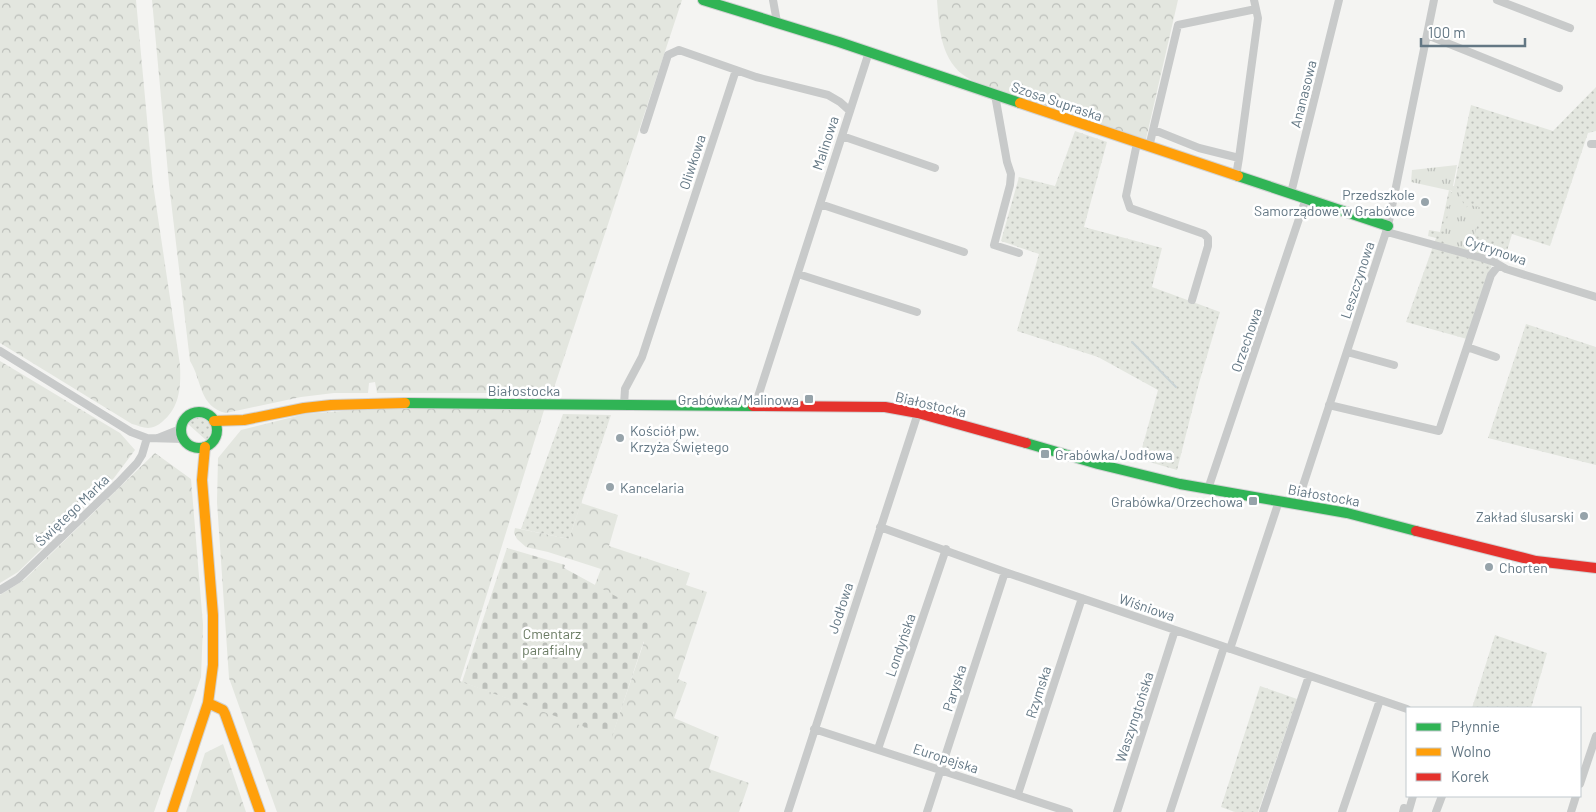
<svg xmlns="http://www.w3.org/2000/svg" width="1596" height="812" viewBox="0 0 1596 812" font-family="Barlow,sans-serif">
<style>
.grass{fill:url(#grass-dots)}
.forest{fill:url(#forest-crowns)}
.cemetery{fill:url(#cemetery-stones)}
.park{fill:url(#park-tufts)}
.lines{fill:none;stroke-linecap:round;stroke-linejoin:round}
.stream{stroke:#c9d3d5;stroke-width:2}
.fast-casing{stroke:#d1d2d3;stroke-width:12}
.slow-casing{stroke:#d1d2d3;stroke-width:12}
.jam-casing{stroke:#d1d2d3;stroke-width:12}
.street{stroke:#c8caca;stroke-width:8}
.fast{stroke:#30b455;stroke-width:10}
.slow{stroke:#ff9f0a;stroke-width:10}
.jam{stroke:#e5322d;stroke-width:10}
.poi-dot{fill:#96a3aa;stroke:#fff;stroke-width:2}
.labels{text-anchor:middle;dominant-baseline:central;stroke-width:5;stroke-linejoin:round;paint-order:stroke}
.street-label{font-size:14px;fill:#637784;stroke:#fff}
.poi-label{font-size:14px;fill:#637784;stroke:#fff;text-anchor:end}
.park-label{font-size:14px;fill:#697a62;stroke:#fff}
</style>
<defs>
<pattern id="grass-dots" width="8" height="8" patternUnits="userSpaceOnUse" patternTransform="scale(1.25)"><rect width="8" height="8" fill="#e3e6df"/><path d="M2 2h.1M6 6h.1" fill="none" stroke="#bcbfba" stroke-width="1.8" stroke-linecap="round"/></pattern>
<pattern id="forest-crowns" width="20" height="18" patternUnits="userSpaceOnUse" patternTransform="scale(1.25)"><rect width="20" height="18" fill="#e3e6df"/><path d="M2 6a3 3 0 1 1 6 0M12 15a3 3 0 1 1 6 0" fill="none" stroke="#bcbfba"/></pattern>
<pattern id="cemetery-stones" width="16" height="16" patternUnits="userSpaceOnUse" patternTransform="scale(1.25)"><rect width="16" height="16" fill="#e3e6df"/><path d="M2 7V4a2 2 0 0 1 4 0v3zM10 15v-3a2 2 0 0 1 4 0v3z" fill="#bcbfba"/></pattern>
<pattern id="park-tufts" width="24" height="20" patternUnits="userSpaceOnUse" patternTransform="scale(1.25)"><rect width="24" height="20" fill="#e3e6df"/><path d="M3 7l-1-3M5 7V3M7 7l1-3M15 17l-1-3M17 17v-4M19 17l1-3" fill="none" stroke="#bcbfba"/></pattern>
</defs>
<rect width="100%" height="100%" fill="#f4f4f2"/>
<path class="grass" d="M1596,87V131L1588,133L1550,246L1512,234L1505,258L1499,260L1494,258L1467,339L1406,322L1436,238L1428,236L1429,230L1440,232L1449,190L1452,192L1453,186H1454L1471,105L1553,131Z
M1075,131L1107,142L1084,227L1162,248L1152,287L1220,312L1199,383L1177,470L1139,459L1158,390L1098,357L1017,331L1039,254L1001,241L1019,177L1055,186Z
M1526,324L1596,347V465L1488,438Z
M563,414L611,415L569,539L521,529Z
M198,417C211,418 216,431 206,440L188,424L193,418Z
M1495,635L1547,653L1531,708H1472Z
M1260,686L1297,699L1258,812H1235L1221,807Z"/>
<path class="forest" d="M0,0H136L153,184L180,365C181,387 180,407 162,422C159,425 152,428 148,428C143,428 137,425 132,424L0,343Z
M152,0H682L553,391V397L531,393H377L375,382L369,383L368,393H334L301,397L226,413C199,407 202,380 190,361L169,184Z
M937,0H1178L1146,139L979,84C973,81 967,78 962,74C940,56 939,26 937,0Z
M0,361L120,433L135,450L114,478L18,572L0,583Z
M545,407L460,681L612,736L644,642L585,611L601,569L548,552L526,547L517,539L514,533L515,528L569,539L581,503L618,515L609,546L690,573L686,585L707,592L678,679L687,683L674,718L719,737L709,769L749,783L739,812H277L229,678L217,502L218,458L241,430L305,414L367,409Z
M155,453L191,479L203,625L201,677L154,812H0V595L24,580Z
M223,744L246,812H186L205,753Z"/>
<path class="cemetery" d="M507,548L565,565L564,568L652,616L612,737L462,682Z"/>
<path class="park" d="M1457,165L1453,186L1457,187L1465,208L1470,205L1482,208L1470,252L1443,242L1452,191L1411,182L1412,170Z"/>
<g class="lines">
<path class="stream" d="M1132,342L1176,387"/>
<defs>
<path id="fast" d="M703,0L839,42L1020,103
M1238,176L1388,226
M405,403L753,406
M181 430a18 18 0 1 1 36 0a18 18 0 1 1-36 0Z
M1026,443L1098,464L1180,484L1347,513L1416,531"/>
<path id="slow" d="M1020,103L1238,176
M214,421L244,420L304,408L331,405L405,403
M208,703L223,710L225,714L260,812
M172,812L208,703L213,665V615L202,480L205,447"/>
<path id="jam" d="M753,406L885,407L918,413L1026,443
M1416,531L1536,561L1596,568"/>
</defs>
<use href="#fast" class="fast-casing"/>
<use href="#slow" class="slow-casing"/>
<use href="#jam" class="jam-casing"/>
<path class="street" d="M773,0L777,22
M1497,0L1570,28
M1427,35L1559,88
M995,95L1007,162L1011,174L1010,185L994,245L1019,253
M644,130L668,55L679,50L756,77L828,95L840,102L850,111
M1154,130L1199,148L1239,158L1236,176
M842,136L935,168
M1137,143L1126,196L1130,208L1204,234L1208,238V246L1192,300
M1591,144H1596
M1149,147L1178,25L1256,9
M1239,158L1258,18L1254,0
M1291,193L1339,0
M820,204L964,252
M1387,232L1482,258L1494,262L1506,269L1596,297
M798,274L917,312
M1467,347L1496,357
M0,351L131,432L147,438L184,439
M1347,352L1394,365
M624,405L625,389L642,357L736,70
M1329,405L1439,431L1491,275L1498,266
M755,406L869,52
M158,438L178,430L182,426
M1208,489L1306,198
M1297,504L1388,226L1434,0
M880,527L1005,572L1407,709
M0,590L18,579L118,483L137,463L142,455L147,438
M1230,649L1279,501
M814,729L1069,812
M878,749L946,549
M1580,784L1596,736
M1018,794L1082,598
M788,812L918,413
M927,812L1005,572
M1117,812L1175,630
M1170,812L1224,647
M1263,812L1309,676
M1342,812L1380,700
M1403,812L1404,808L1409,810L1413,796
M1436,812L1442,796
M1571,812L1576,796"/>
<use href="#fast" class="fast"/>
<use href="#slow" class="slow"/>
<use href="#jam" class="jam"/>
</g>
<g class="poi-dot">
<circle cx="1425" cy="202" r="5"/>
<rect x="804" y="394" width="10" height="10" rx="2.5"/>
<circle cx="620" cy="438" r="5"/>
<rect x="1040" y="449" width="10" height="10" rx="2.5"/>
<circle cx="610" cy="487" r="5"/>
<rect x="1248" y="496" width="10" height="10" rx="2.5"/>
<circle cx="1584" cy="516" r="5"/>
<circle cx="1489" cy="567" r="5"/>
</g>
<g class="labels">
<g class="street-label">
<text transform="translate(1303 94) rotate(-76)">Ananasowa</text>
<text transform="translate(1057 101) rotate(19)">Szosa Supraska</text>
<text transform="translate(825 143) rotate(-72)">Malinowa</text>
<text transform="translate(692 162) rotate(-72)">Oliwkowa</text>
<text transform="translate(1496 250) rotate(19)">Cytrynowa</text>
<text transform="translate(1357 280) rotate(-72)">Leszczynowa</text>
<text transform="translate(1246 340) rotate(-71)">Orzechowa</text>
<text x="524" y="390">Białostocka</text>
<text transform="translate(931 404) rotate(13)">Białostocka</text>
<text transform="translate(1324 495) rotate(10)">Białostocka</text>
<text transform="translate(72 510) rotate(-44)">Świętego Marka</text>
<text transform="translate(1147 607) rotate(19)">Wiśniowa</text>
<text transform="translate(840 608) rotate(-72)">Jodłowa</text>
<text transform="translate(900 645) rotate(-71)">Londyńska</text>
<text transform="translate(954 688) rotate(-72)">Paryska</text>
<text transform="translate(1038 692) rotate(-72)">Rzymska</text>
<text transform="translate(1134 717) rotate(-72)">Waszyngtońska</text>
<text transform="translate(946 758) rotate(18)">Europejska</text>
</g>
<g class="poi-label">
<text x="1415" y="194">Przedszkole<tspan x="1415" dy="16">Samorządowe w Grabówce</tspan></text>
<text x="799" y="399">Grabówka/Malinowa</text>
<text x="630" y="430" text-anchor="start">Kościół pw.<tspan x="630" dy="16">Krzyża Świętego</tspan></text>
<text x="1055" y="454" text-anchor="start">Grabówka/Jodłowa</text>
<text x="620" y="487" text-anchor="start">Kancelaria</text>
<text x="1243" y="501">Grabówka/Orzechowa</text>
<text x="1574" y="516">Zakład ślusarski</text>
<text x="1499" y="567" text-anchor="start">Chorten</text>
</g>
<g class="park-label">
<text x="552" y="633">Cmentarz<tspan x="552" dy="16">parafialny</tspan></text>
</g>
</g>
<rect x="1406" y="707" width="175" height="90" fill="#ffffff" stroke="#c1c9ce"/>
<rect x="1416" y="723" width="25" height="8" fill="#30b455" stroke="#c1c9ce"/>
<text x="1451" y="732" font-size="15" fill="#637784">Płynnie</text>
<rect x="1416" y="748" width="25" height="8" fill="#ff9f0a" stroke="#c1c9ce"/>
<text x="1451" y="757" font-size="15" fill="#637784">Wolno</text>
<rect x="1416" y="773" width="25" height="8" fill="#e5322d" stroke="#c1c9ce"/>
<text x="1451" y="782" font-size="15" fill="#637784">Korek</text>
<path d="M1421 38v8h104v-8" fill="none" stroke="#637784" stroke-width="2.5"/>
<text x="1428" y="38" font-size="15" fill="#637784" stroke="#ffffff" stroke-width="4" paint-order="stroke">100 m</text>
</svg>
